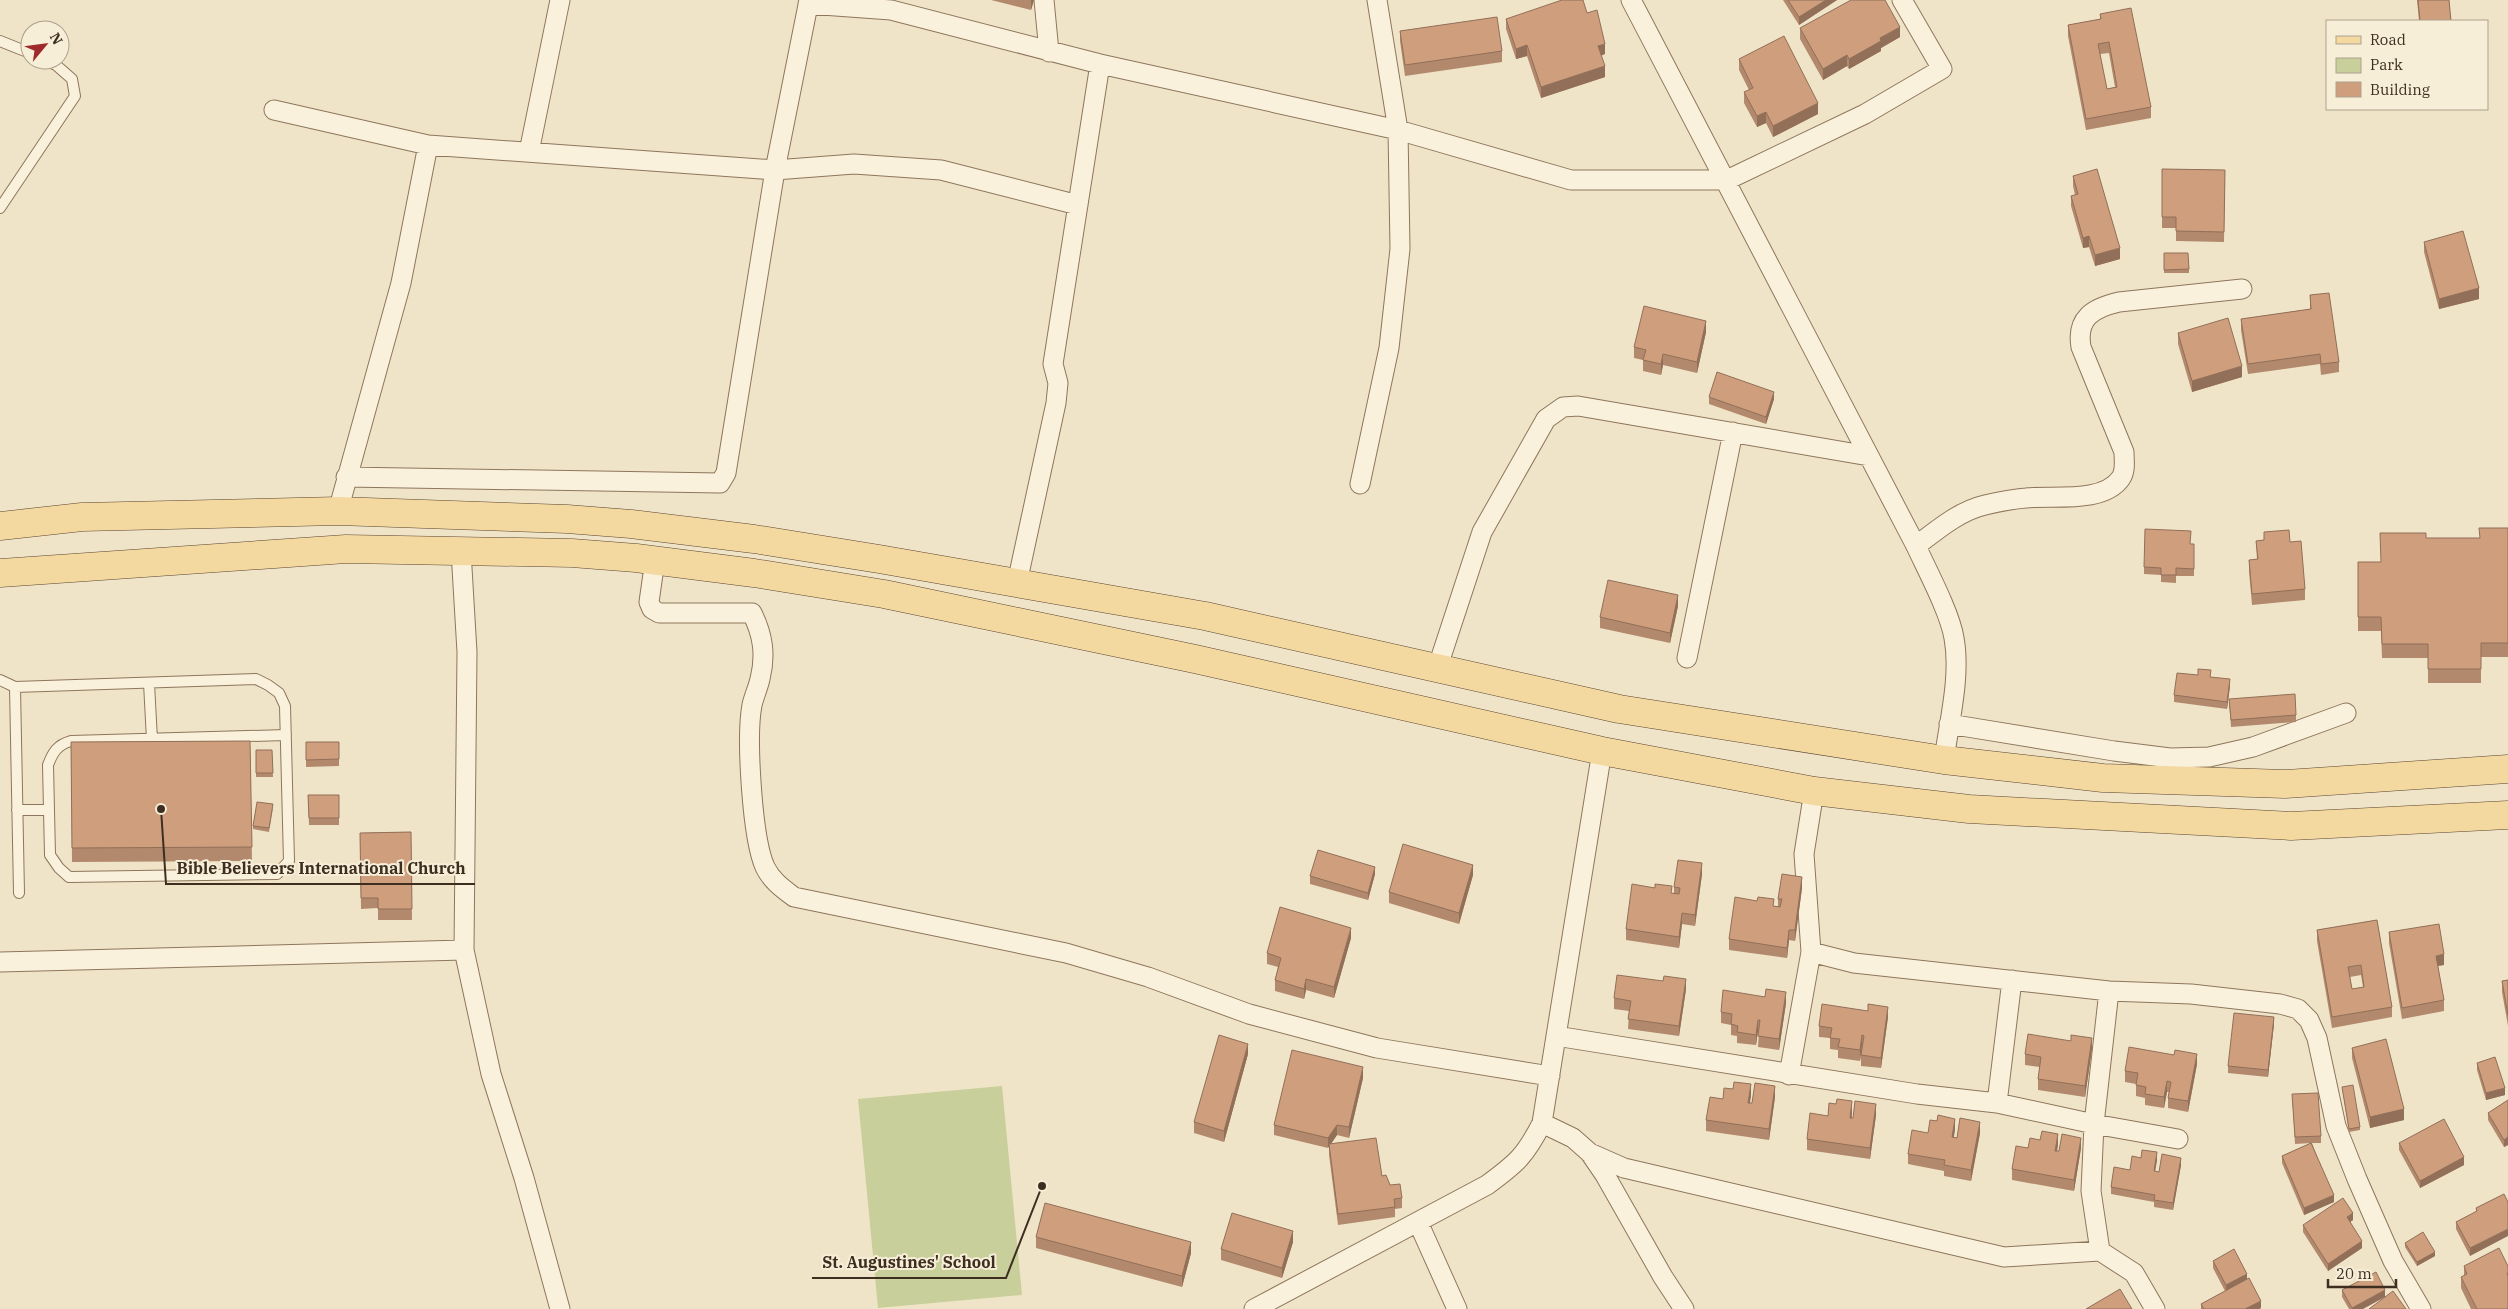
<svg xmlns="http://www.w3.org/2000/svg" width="2508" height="1309" viewBox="0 0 2508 1309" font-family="'IBM Plex Serif',serif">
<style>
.green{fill:#c9cf9b}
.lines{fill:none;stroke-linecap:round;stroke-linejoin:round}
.lane-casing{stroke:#8d765c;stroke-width:12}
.street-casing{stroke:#8d765c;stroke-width:21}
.primary-casing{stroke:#5b4430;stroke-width:29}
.lane{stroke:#faf1dc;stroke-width:10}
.street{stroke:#faf1dc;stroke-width:19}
.primary{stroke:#f3d9a0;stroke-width:28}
.wall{fill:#b2896c;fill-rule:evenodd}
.shaded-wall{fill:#916f58}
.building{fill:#cf9f7d;stroke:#916f58;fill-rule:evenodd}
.leader{fill:none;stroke:#3d2e20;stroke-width:2}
.callout-dot{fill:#3d2e20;stroke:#f7eed8;stroke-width:2}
.callout-label{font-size:16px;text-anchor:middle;font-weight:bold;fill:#3d2e20;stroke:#f7eed8;stroke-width:4;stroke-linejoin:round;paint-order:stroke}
</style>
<rect width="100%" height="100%" fill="#f0e4c8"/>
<path class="green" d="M1002,1086L1022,1295L878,1308L858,1099Z"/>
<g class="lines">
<defs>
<path id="lane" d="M0,41L30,53
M0,208L75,96L72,79L56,65L45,60
M0,680L15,687L256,679L268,685L279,693L285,706L289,861L277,874L69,877L59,868L50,855L48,765C53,752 57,745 71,741L286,735
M149,683L152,740
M15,687L19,893
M17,810H49"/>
<path id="street" d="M1044,0L1049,52
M1631,0L1916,546C1927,570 1950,613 1954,638C1961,676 1949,722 1944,760
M808,4L891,10L1100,64L1398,130L1571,180H1727L1865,114L1942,69L1902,0
M274,110L428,145L775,170L854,164L941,170L1078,205
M529,152L560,0
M346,477L720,483L726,473L775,170L809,0
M1360,484L1389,348L1400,249L1398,130L1377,0
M338,511L401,283L428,145
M1916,546C1937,530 1959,511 1985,505C1998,502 2013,499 2026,498C2053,495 2103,504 2121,478C2126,470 2124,461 2124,452L2081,347C2076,318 2093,308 2119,302L2242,289
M461,551L467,652L464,950L491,1074L524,1178L560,1309
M655,560L649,602L652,609L659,613H752C763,635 766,655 760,679C758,688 754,696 752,705C746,737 752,838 765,867C771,880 782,888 794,897L1066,953L1148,977L1249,1014L1377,1048L1550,1076
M1017,583L1056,403L1058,383L1053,364L1100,64
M1687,658L1733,432
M1437,669L1482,532L1546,419L1563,407L1578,406L1869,456
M1949,724L2114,751L2170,758L2209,757L2253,747L2346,713
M1811,952L1854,963L2109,991L2191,994L2280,1004L2298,1009L2309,1020L2317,1038L2336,1126L2357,1179L2393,1261L2421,1309
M0,962L464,950
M2109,991L2094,1124L2091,1191L2100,1251L2134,1273L2155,1309
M1556,1036L1917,1094L1997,1103L2094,1124L2178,1139
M1789,1075L1811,952L1804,854L1814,791
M1997,1103L2012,980
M1542,1123L1573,1138L1590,1153L1605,1175L1663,1277L1684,1309
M1590,1153L1624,1168L2004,1257L2100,1251
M1418,1222L1457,1309
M1254,1309L1487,1185C1517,1163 1525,1156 1542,1123L1602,751"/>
<path id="primary" d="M0,526L82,517L338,511L567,519L631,524L754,539L879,559L1205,616L1619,709L1944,760L2103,778L2285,784L2508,769
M0,573L346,549L572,553L636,558L754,573L884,594L1195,659L1602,751L1814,791L1969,809L2291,826L2508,815"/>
</defs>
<use href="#lane" class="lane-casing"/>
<use href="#street" class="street-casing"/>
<use href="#primary" class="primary-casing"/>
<use href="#lane" class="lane"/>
<use href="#street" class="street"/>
<use href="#primary" class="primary"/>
</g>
<path class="wall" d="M991,0H1034L1031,10Z
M1783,0H1837L1799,25Z
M2417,0H2449L2451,21H2419Z
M1587,13L1605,54L1601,56L1605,77L1541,98L1527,56L1516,59L1506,29V19Z
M2100,14L2151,107V118L2086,130L2068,36V25L2100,19ZM2109,53L2115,87L2107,89L2100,54Z
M1800,28L1900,37L1881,48V51L1849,69L1847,66L1823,80L1800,39Z
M1400,31L1502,51V62L1405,76L1400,41Z
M1739,59L1818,114L1773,137L1766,123L1757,127L1744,103V92L1749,90L1739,70Z
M2162,169L2225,170L2224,242L2176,241V228H2162Z
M2073,176L2120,259L2095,266L2089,247L2083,248L2071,206V196L2075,195L2073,186Z
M2424,242L2479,299L2439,309L2424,252Z
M2164,253L2189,269V273H2164Z
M2310,295L2339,362V372L2321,375L2320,364L2248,374L2241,330V319L2310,309Z
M1706,332L1697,373L1663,365L1661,375L1643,371V360L1634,358V347Z
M2178,333L2242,377L2192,392L2178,344Z
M1709,397L1774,399L1766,424L1709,404Z
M2508,528V657H2481V683H2428V658H2382L2381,631H2358V562H2381L2426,538H2479Z
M2264,532L2290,542L2305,589V600L2252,605L2249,571V560H2257L2256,541L2264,540Z
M2190,544H2194V576H2176V583L2161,582V575L2144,574V567Z
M1678,606L1670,643L1600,628V617Z
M2211,677L2230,686L2227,709L2174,702V695Z
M2229,699L2296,715V722L2231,727Z
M250,741L252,861L72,862L71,742Z
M306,742H339V766L306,767Z
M256,750H272L273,777H256Z
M308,795H339V825H309Z
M273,808L269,832L253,829V826Z
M411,832L412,920H378V908L361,909L360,833Z
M1375,874L1368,900L1310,884V876Z
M1702,874L1695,926L1682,924L1679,948L1626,940V929L1672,893L1674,894V887Z
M1473,875L1459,924L1389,903V892Z
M1802,888L1795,941L1789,940L1787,958L1729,950V939L1774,906H1778V899Z
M2377,920L2392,1007V1017L2332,1028L2317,941V930ZM2361,975L2363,987L2352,989L2350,977Z
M2389,932L2444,965L2438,966L2444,1000V1011L2402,1019L2389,943Z
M1351,938L1334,998L1306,990L1304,999L1275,991V980L1278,967L1267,964V953Z
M2508,980V1026L2502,992V981Z
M1686,989L1679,1036L1628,1029L1629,1011L1614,1009V998Z
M1765,997L1786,1003L1779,1050L1758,1047L1759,1031H1758L1756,1045L1737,1043V1036L1731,1035V1025L1721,1023V1012Z
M1888,1017L1881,1068L1861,1066V1055L1863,1046H1862L1860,1061L1838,1058V1050L1830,1049V1038L1819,1037V1026Z
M2274,1024L2268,1077L2228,1073V1066Z
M2352,1048L2404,1120L2370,1128L2352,1058Z
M2092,1049L2085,1097L2038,1090V1079L2040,1067L2025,1065V1054Z
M1248,1054L1224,1142L1194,1133V1122Z
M2477,1063L2505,1095L2486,1100L2477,1070Z
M2197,1064L2188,1112L2168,1108V1098L2169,1092H2167L2164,1108L2145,1105V1098L2136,1096V1084L2125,1082V1071Z
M1363,1078L1349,1138L1337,1135L1331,1144L1382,1176L1402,1198V1208L1395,1209V1217L1338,1225L1329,1155V1146L1328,1148L1274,1135V1125Z
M2342,1087L2360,1127V1130L2349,1132Z
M2292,1094L2321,1136V1143H2312L2334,1202L2304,1215L2282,1163V1156L2311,1143L2295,1144Z
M1751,1095L1750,1103H1752L1775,1097L1769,1140L1706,1131V1120Z
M2508,1100V1145L2504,1147L2488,1120V1113Z
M1852,1112V1118L1876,1115L1870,1159L1807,1150V1139L1828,1116Z
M1955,1129L1954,1137L1957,1138L1980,1133L1971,1181L1944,1176V1171L1908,1164V1154L1928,1133Z
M2399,1143L2464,1165L2420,1188L2399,1150Z
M2058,1145L2057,1151L2081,1148L2074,1191L2012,1180V1169L2028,1148Z
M2157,1160L2155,1171L2159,1172L2181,1165L2173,1210L2154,1207V1202L2111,1194V1187L2130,1170Z
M2504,1194L2470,1256L2456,1229V1222L2476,1212V1208Z
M2353,1220L2350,1222L2362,1248L2328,1271L2303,1232V1225Z
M1036,1237L1191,1253L1182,1287L1036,1248Z
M1293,1242L1282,1278L1221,1260V1249Z
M2405,1243L2435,1256L2417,1266L2405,1247Z
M2213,1261L2247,1279L2261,1308L2259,1309H2201V1304L2225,1291L2213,1268Z
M2464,1266L2508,1309H2471L2461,1288V1277L2464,1276Z
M2342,1290L2363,1309H2349L2342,1297Z"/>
<path class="shaded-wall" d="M1031,0H1034L1031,10Z
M1826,0H1837L1799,25V17Z
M1900,27V37L1881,48V51L1849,69V59L1880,38Z
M1605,44V54L1598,56V46Z
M1527,45V56L1516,59V49Z
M1847,55V66L1823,80V69Z
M1605,66V77L1541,98V87Z
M1818,103V114L1773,137V126Z
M1766,112V123L1757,127V116Z
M2089,236V247L2083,248V238Z
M2120,248V259L2095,266V255Z
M2479,288V299L2439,309V299Z
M1706,321V332L1697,373V362Z
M1663,354V365L1661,375V364Z
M2242,366V377L2192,392V381Z
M1774,392V399L1766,424V417Z
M1678,595V606L1670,643V633Z
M2230,679V686L2227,709V702Z
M1702,863V874L1695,926V915Z
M1473,865V875L1459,924V913Z
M1375,867V874L1368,900V893Z
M1802,877V888L1795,941V930Z
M1682,913V924L1679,948V937Z
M1351,928V938L1334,998V987Z
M1789,930V940L1787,958V948Z
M2444,954V965L2436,966V956Z
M1306,979V990L1304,999V989Z
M1686,979V989L1679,1036V1026Z
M1786,992V1003L1779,1050V1039Z
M1888,1007V1017L1881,1068V1058Z
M2274,1017V1024L2268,1077V1070Z
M1758,1020V1031L1756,1045V1035Z
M1862,1035V1046L1860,1061V1050Z
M2092,1038V1049L2085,1097V1086Z
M1248,1044V1054L1224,1142V1131Z
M2197,1054V1064L2188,1112V1101Z
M1363,1067V1078L1349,1138V1127Z
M2167,1081V1092L2164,1108V1097Z
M1751,1084V1095L1748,1113V1103Z
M1775,1086V1097L1769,1140V1129Z
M2505,1088V1095L2486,1100V1093Z
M1852,1101V1112L1850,1128V1118Z
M1876,1104V1115L1870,1159V1148Z
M2404,1109V1120L2370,1128V1117Z
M1955,1119V1129L1952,1147V1137Z
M1980,1122V1133L1971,1181V1170Z
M1337,1125V1135L1328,1148V1138Z
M2058,1134V1145L2055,1161V1151Z
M2508,1137V1145L2504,1147V1140Z
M2081,1138V1148L2074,1191V1180Z
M2157,1152V1160L2154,1178V1171Z
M2464,1157V1165L2420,1188V1181Z
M2181,1158V1165L2173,1210V1203Z
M2334,1195V1202L2304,1215V1208Z
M2353,1213V1220L2347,1224V1217Z
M2508,1229V1236L2470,1256V1248Z
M1293,1231V1242L1282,1278V1268Z
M2362,1241V1248L2328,1271V1264Z
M1191,1242V1253L1182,1287V1276Z
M2435,1252V1256L2417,1266V1262Z
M2247,1274V1281L2226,1292V1285Z
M2385,1290V1297L2363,1309H2352V1308Z
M2261,1301V1308L2259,1309H2245Z"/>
<path class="building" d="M1562,0H1583L1587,13L1597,10L1605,44L1598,46L1605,66L1541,87L1527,45L1516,49L1506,19Z
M1788,0H1826L1799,17Z
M1851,0H1885L1900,27L1880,38L1881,41L1849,59L1847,55L1823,69L1800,28Z
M2418,0H2449L2451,21H2420Z
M2131,8L2151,107L2086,119L2068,25L2101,19L2100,14ZM2109,42L2117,87L2107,89L2098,44Z
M1497,17L1502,51L1405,65L1400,31Z
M1784,36L1818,103L1773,126L1766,112L1757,116L1744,92L1753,88L1739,59Z
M2097,169L2120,248L2095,255L2089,236L2083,238L2071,196L2078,194L2073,176Z
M2162,169L2225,170L2224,232L2176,231V217H2162Z
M2463,231L2479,288L2439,299L2424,242Z
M2164,253H2188L2189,269L2164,270Z
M2329,293L2339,362L2321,364L2320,354L2248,364L2241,319L2311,309L2310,295Z
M1644,306L1706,321L1697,362L1663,354L1661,364L1643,360L1646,350L1634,347Z
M2228,318L2242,366L2192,381L2178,333Z
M1717,372L1774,392L1766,417L1709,397Z
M2479,528H2508V643H2481V669H2428V644H2382L2381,617H2358V562H2381L2380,533H2426V538H2480Z
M2145,529L2191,531L2190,544H2194V569L2176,568V575H2161V568L2144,567Z
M2289,530L2290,542L2301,541L2305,589L2252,594L2249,560L2258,559L2256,541L2264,540V532Z
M1608,580L1678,595L1670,633L1600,617Z
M2198,669L2211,670L2210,677L2230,679L2227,702L2174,695L2177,673L2198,675Z
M2295,694L2296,715L2231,720L2229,699Z
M250,741L252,847L72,848L71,742Z
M306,742H339V759L306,760Z
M256,750H272L273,773H256Z
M308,795H339V818H309Z
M257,802L273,804L269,828L253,826Z
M411,832L412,909H378V898H361L360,833Z
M1403,844L1473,865L1459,913L1389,892Z
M1318,850L1375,867L1368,893L1310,876Z
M1678,860L1702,863L1695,915L1682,913L1679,937L1626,929L1632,884L1655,888V884L1672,886L1671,893L1679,894L1680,888L1674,887Z
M1782,874L1802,877L1795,930H1789L1787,948L1729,939L1735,897L1757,901L1758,897L1774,899L1773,906L1780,907L1782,899H1778Z
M1280,907L1351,928L1334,987L1306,979L1304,989L1275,980L1281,958L1267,953Z
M2377,920L2392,1007L2332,1017L2317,930ZM2361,965L2364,987L2352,989L2348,967Z
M2439,924L2444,954L2436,956L2444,1000L2402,1008L2389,932Z
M1617,975L1663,981L1664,976L1686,979L1679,1026L1628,1019L1631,1001L1614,998Z
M2508,980V1015L2502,981Z
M1766,989L1786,992L1779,1039L1758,1036L1760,1020H1758L1756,1035L1737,1032L1738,1026L1731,1024L1732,1014L1721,1012L1723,990L1765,997Z
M1822,1004L1868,1011V1004L1888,1007L1881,1058L1861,1055L1864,1036L1862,1035L1860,1050L1838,1047L1840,1039L1830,1038L1832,1028L1819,1026Z
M2234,1013L2274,1017L2268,1070L2228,1066Z
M2028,1034L2071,1041V1035L2092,1038L2085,1086L2038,1079L2041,1057L2025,1054Z
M1219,1035L1248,1044L1224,1131L1194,1122Z
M2386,1039L2404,1109L2370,1117L2352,1048Z
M2129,1047L2174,1055L2175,1050L2197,1054L2188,1101L2168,1098L2171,1082L2167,1081L2164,1097L2145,1094L2146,1087L2136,1085L2138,1073L2125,1071Z
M1292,1050L1363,1067L1349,1127L1337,1125L1328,1138L1274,1125Z
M2495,1057L2505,1088L2486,1093L2477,1063Z
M1734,1082L1751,1084L1748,1103H1752L1755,1083L1775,1086L1769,1129L1706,1120L1710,1097L1723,1099L1724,1088L1733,1089Z
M2353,1085L2360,1127L2349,1129L2342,1087Z
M2318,1093L2321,1136L2295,1137L2292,1094Z
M1837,1099L1852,1101L1850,1118H1853L1855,1101L1876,1104L1870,1148L1807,1139L1810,1113L1828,1116L1829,1103L1836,1104Z
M2508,1100V1137L2504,1140L2488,1113Z
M1938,1115L1955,1119L1952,1137L1957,1138L1960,1118L1980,1122L1971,1170L1944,1165L1945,1160L1908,1154L1912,1130L1928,1133L1930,1120L1937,1121Z
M2444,1119L2464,1157L2420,1181L2399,1143Z
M2042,1131L2058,1134L2055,1151H2059L2062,1134L2081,1138L2074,1180L2012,1169L2016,1146L2028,1148L2030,1138L2040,1140Z
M1376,1138L1382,1176L1386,1175L1390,1185L1400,1184L1402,1198L1394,1199L1395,1207L1338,1214L1329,1144Z
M2311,1143L2334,1195L2304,1208L2282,1156Z
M2142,1150L2157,1152L2154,1171L2159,1172L2162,1154L2181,1158L2173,1203L2154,1200L2155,1195L2111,1187L2114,1167L2130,1170L2132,1156L2141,1158Z
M2504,1194L2508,1202V1229L2470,1248L2456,1222L2477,1211L2476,1208Z
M2343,1198L2353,1213L2347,1217L2362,1241L2328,1264L2303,1225Z
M1045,1203L1191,1242L1182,1276L1036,1237Z
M1232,1213L1293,1231L1282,1268L1221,1249Z
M2423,1232L2435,1252L2417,1262L2405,1243Z
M2499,1248L2508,1266V1273H2507L2508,1276V1309H2477L2461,1277L2467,1274L2464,1266Z
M2234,1249L2247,1274L2226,1285L2213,1261Z
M2376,1272L2385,1290L2352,1308L2342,1290Z
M2249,1278L2261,1301L2245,1309H2204L2201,1304Z
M2120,1289L2132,1309H2086Z
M2393,1291L2406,1309H2369Z"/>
<path class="leader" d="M161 809L166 884H475M1042 1186L1006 1278H812"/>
<g class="callout-dot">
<circle cx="161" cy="809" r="5"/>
<circle cx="1042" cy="1186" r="5"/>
</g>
<g class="callout-label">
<text x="321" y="874">Bible Believers International Church</text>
<text x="909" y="1268">St. Augustines' School</text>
</g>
<rect x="2326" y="20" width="162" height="90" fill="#f7eed8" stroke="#ada18e"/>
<rect x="2336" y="36" width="25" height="8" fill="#f3d9a0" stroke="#ada18e"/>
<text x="2370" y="45" font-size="15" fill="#3d2e20">Road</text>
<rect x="2336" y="58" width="25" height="15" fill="#c9cf9b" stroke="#ada18e"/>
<text x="2370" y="70" font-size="15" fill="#3d2e20">Park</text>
<rect x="2336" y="82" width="25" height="15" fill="#cf9f7d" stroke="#ada18e"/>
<text x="2370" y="95" font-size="15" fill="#3d2e20">Building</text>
<g transform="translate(45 45) rotate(61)"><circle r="24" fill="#f7eed8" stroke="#ada18e"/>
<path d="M0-4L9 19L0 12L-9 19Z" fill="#9e2a2b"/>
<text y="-8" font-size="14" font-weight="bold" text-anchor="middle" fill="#3d2e20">N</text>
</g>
<path d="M2328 1279v8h68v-8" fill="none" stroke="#3d2e20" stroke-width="2.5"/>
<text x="2336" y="1279" font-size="15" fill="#3d2e20" stroke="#f7eed8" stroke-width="4" paint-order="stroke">20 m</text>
</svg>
